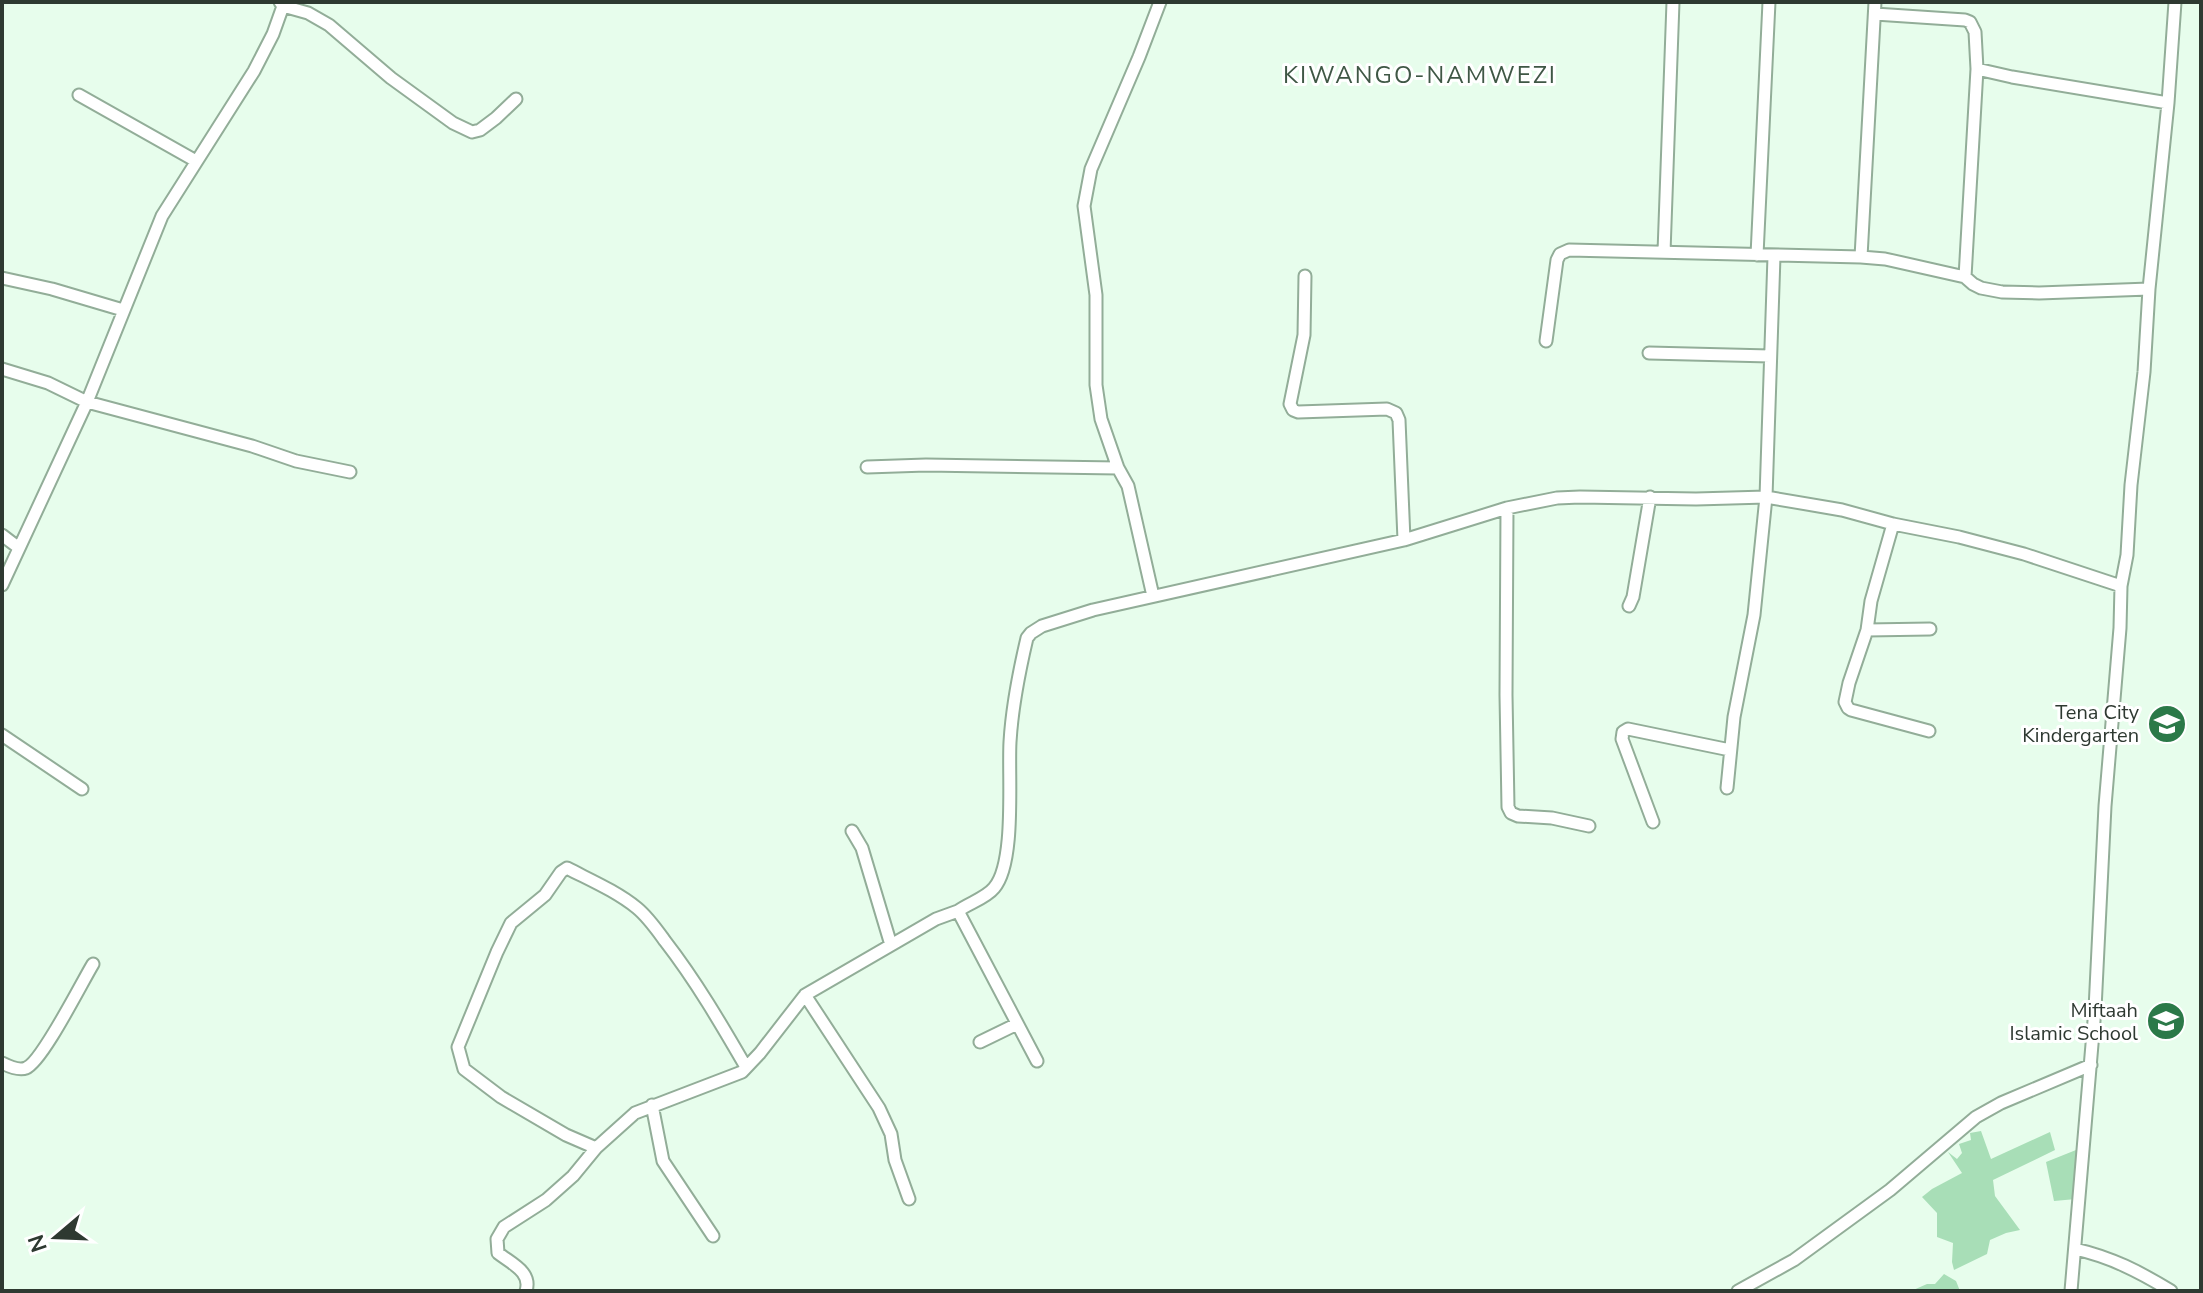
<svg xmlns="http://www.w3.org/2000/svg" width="2203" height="1293" viewBox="0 0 2203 1293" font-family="'Nunito Sans',sans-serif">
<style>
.green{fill:#a8deb7}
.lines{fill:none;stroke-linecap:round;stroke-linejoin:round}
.minor-casing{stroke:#92ad98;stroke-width:15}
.minor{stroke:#fff;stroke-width:11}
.labels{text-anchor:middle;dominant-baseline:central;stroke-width:6;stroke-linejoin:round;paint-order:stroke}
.poi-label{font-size:20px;fill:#2e3931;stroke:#fff;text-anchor:end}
.quarter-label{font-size:24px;letter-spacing:2px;fill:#3f5745;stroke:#fff}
</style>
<rect width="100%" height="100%" fill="#e7fdec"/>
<path class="green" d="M1981,1131L1991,1159L2050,1132L2055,1150L1993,1180L1995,1196L2020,1230L2006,1233L1990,1240L1987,1254L1954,1270L1952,1262L1953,1243L1937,1237V1213L1922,1197L1932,1189L1962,1173L1948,1152L1957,1159L1962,1153L1959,1144L1971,1140L1970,1133Z
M2081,1148L2076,1199L2054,1201L2046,1162Z
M1944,1274L1956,1281L1960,1291H1911L1927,1284H1935Z"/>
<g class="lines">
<defs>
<path id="minor" d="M283,6L308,13L329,25L391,78L453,123L472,132L480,130L496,118L516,99
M1875,14L1965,20L1970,22L1975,32L1977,69L1965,277
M1977,69L2012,77L2168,103
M79,95L196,161
M1664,252L1673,2
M1757,255L1769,2
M1861,257L1875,2
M1305,276L1304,335L1290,404L1293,410L1298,412L1387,409L1396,413L1399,420L1404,540
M2,278L52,289L123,310
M1546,341L1557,260L1560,254L1569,250L1861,257L1885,259L1965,277L1973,284L1981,288L2002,292L2039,293L2149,289
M1649,353L1770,356
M2,369L48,383L87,402L252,446L296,461L350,472
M867,467L926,465L1118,468
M1507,508L1506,695L1508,807L1511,813L1518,816L1552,818L1589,826
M1893,524L1871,601L1867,630L1849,683L1845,702L1848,708L1851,710L1929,731
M2,535L19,548
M2,585L87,402L162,216L254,71L273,34L283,6L280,2
M1153,596L1128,486L1118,468L1101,419L1096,385V295L1084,206L1091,169L1139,57L1160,2
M1629,606L1633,597L1650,497
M1867,630L1930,629
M2,735L82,789
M1727,788L1734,717L1754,615L1766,497L1774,256
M1653,822L1622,739L1623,732L1628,729L1730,750
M852,831L862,848L891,945
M805,995L879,1108L891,1134L895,1160L909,1199
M980,1042L1017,1024
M1037,1061L958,911C969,903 986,898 994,888C1016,863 1008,775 1010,742C1012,707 1019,672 1027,638L1031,633L1042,626L1093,610L1404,540L1507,508L1557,498L1580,497L1696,499L1766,497L1842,510L1893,524L1959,537L2024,554L2121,586
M2,1063C8,1066 19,1071 26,1068C42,1062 82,982 93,964
M652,1105L663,1161L713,1236
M596,1148L566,1135L501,1097L464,1069L458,1047L497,952L511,923L545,895L561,872L567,868C590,880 616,891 637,908C648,917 657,930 665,941C696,981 721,1024 746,1067
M2075,1249C2111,1257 2140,1272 2171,1291
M526,1291C532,1272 512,1264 498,1253L497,1239L504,1227L546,1200L573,1176L596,1148L635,1113L742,1072L760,1053L805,995L936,919L958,911
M1738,1291L1794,1260L1890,1190L1976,1117L2001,1103L2091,1065
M2071,1291L2095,1009L2105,806L2120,628L2121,586L2127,555L2131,485L2144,372L2149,289L2168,103L2175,2"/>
</defs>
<use href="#minor" class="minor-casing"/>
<use href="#minor" class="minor"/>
</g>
<defs>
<symbol id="school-disc" viewBox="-11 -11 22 22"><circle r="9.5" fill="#2b7948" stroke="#fff"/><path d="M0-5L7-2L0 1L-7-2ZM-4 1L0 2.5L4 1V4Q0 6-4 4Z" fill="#fff"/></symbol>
</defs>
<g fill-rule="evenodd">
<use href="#school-disc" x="2145" y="702" width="44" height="44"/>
<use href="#school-disc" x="2144" y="999" width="44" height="44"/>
</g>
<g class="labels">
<g class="poi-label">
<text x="2139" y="712">Tena City<tspan x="2139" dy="23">Kindergarten</tspan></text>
<text x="2138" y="1010">Miftaah<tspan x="2138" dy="23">Islamic School</tspan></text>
</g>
<g class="quarter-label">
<text x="1420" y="75">KIWANGO-NAMWEZI</text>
</g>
</g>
<rect width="2203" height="1293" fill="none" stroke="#2e3931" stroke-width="8"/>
<g transform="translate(56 1237) rotate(251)" stroke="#ffffff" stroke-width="6" paint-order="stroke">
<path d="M0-6L14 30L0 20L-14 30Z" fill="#2e3931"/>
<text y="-12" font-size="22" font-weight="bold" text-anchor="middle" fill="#2e3931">N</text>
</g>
</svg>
